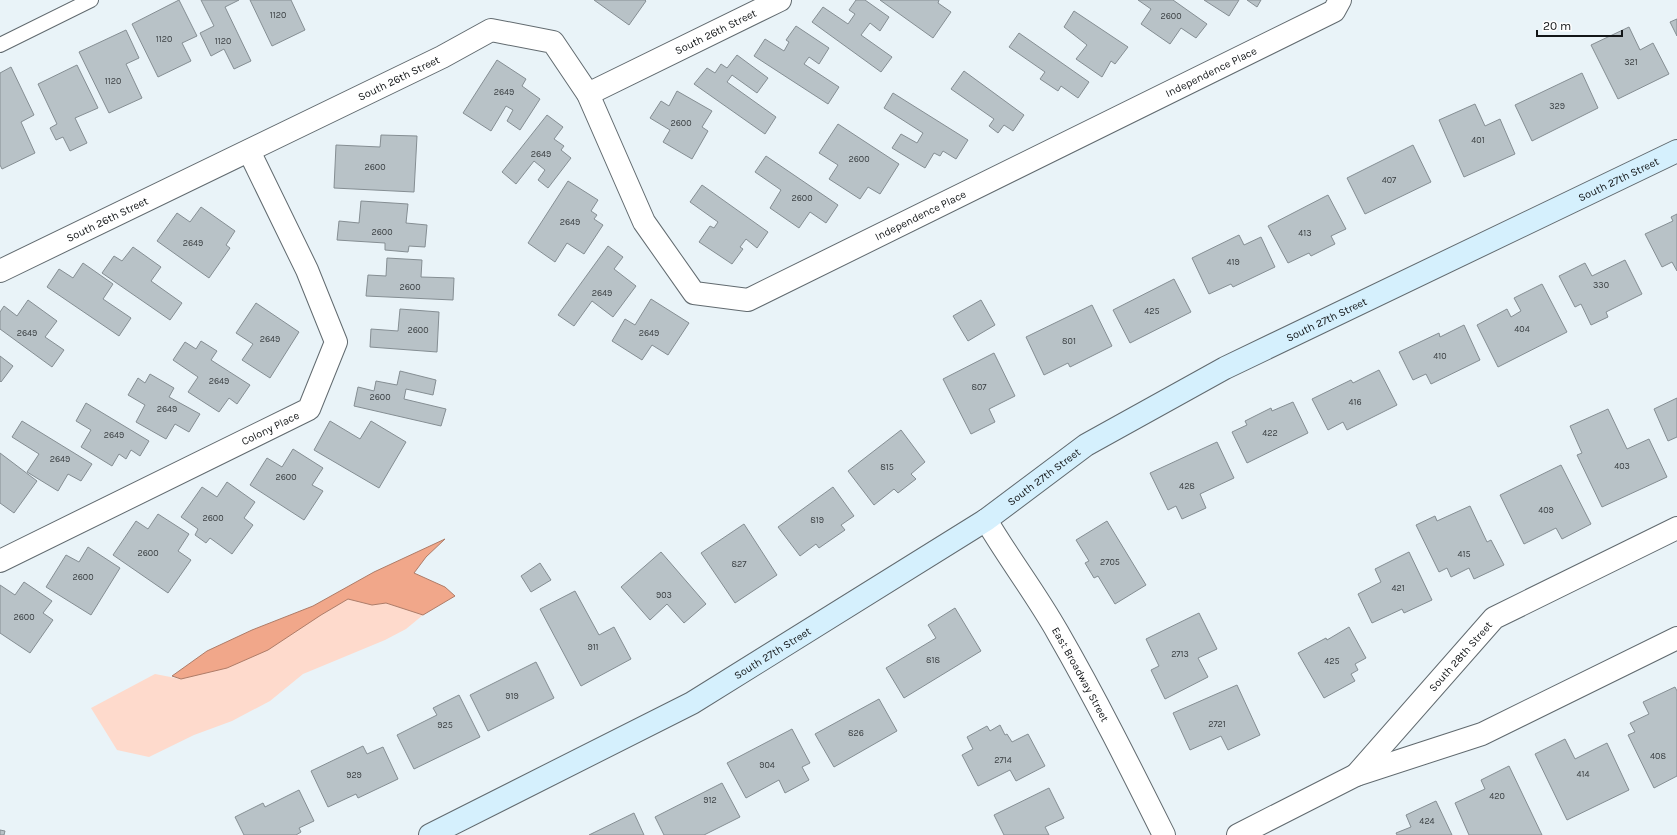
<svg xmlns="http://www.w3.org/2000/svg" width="1677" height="835" viewBox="0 0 1677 835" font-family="Karla,sans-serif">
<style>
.green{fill:#fedacc}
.water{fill:#f1a78a;stroke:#ae7c68}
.building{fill:#b8c2c7;stroke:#858e93}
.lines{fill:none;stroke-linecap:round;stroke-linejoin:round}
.lane-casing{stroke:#616a6f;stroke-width:16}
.street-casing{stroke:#616a6f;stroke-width:24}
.secondary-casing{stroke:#616a6f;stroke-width:24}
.lane{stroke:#fff;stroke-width:14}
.street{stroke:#fff;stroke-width:22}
.secondary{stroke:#d5f0fd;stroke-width:22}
.labels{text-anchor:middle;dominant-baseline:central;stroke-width:4;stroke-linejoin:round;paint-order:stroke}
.number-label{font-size:9px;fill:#3c4144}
.street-label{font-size:11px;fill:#131618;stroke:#fefefe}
</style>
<rect width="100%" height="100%" fill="#e9f3f8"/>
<path class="green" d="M348,599L372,605L386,603L423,615L406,629L385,640L303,674L270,701L232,721L194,735L149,757L117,750L91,708L155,674L181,679L321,615Z"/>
<path class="water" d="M445,539L426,557L414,573L445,587L455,596L423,615L386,603L372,605L348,599L321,615L268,650L227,668L181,679L172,676L207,651L252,630L313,606L374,572Z"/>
<path class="building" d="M179,0L197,36L182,43L191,61L158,77L132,24Z
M201,0H239L225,7L251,61L234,69L224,49L211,56L200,33L214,26Z
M250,0H291L305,30L272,46Z
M594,0H645L646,1L629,25Z
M856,0H865L889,17L880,31L870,23L861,35L892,57L881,72L812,22L823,7L848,24L855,14L849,10Z
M880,0H939L938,3L951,12L933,38Z
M1138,0H1173L1207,24L1196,38L1181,28L1170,44L1141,24L1151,9Z
M1204,0H1239L1229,16Z
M1247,0H1261L1257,7Z
M1074,11L1128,47L1115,64L1111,61L1102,77L1076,59L1087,45L1064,27Z
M1677,19V36L1670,22Z
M796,26L829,48L819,64L809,57L804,64L839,87L828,104L754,56L765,39L784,51L789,42L786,40Z
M1629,27L1640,50L1653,43L1669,74L1618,99L1591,45Z
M126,30L139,58L126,64L142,98L109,113L79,52Z
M1019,33L1089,82L1078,98L1061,86L1058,91L1040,79L1045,72L1009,47Z
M737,55L768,78L757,93L732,75L727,82L776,117L765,134L694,84L707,68L715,73L721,64L727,68Z
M497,60L526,79L522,86L540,99L520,130L507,121L513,110L506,106L491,131L463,113Z
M77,65L98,108L75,118L87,143L70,151L63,137L56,140L50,128L57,124L38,84Z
M11,67L34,115L21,122L35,153L2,169L0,165V73Z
M964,71L1024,115L1013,131L1004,125L998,133L989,126L994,119L951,89Z
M1582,73L1598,108L1532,141L1515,105Z
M677,91L712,111L702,127L708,131L692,159L663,142L670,130L650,118L661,101L669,106Z
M893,93L968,140L956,159L943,151L940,156L934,153L925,168L892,148L901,134L917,143L923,133L884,108Z
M1475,104L1485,126L1500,119L1515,154L1464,177L1439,120Z
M547,115L563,127L554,139L564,146L561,150L571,158L548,188L538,180L545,170L534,161L516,184L502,172Z
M838,124L899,164L880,194L868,187L860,199L829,179L838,165L819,153Z
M381,135L417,136L414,192L334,188L336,145L380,147Z
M1413,145L1431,182L1365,214L1347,178Z
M766,156L838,205L826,223L810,212L799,228L770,208L781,190L755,172Z
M568,181L598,200L591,211L597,215L594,219L603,225L584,254L567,243L555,262L528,243Z
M702,185L768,232L757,248L746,239L740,247L743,249L732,264L699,242L710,226L714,228L718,222L690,202Z
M1328,195L1346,229L1331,236L1335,244L1311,256L1309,253L1288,263L1268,226Z
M361,201L408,204L406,223L427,225L425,247L409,246L408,252L385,250V243L337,240L339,221L359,223Z
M201,207L235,231L226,245L230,248L209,278L157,241L177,213L190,222Z
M1677,214V271L1672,262L1662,267L1645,234L1673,221L1671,217Z
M1239,235L1244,245L1261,237L1275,267L1233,287L1231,284L1209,294L1192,258Z
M608,246L623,257L614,269L636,286L613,317L592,301L574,326L558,315Z
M133,247L161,267L151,281L182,303L170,320L102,273L114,256L122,261Z
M387,258L422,260L421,277L454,278L453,300L366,296L368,275L386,276Z
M1625,260L1642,294L1606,312L1608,317L1591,325L1581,304L1575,307L1559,276L1585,263L1592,276Z
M83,263L113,284L103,299L131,318L119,336L47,287L59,269L73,278Z
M1174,279L1191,312L1130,343L1113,310Z
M1542,284L1567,332L1498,367L1477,325L1507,309L1511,317L1521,311L1514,298Z
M651,299L689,323L668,355L652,345L642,360L612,341L625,319L635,325Z
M28,300L57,321L45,337L64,350L52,367L0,329V312L4,306L17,316Z
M981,300L995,325L968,341L953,316Z
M256,303L299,332L270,378L242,360L253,344L236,333Z
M1092,305L1112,346L1070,367L1068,363L1044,375L1026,337Z
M400,309L439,312L437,352L370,347L371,329L398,331Z
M1464,325L1480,360L1431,384L1426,374L1413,380L1399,352L1439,333L1440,337Z
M201,341L217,351L211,360L250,385L237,404L229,398L219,412L188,392L198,377L173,360L185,342L196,349Z
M994,353L1015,396L989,409L995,422L971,434L943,379Z
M0,356L13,366L1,382L0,381Z
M1379,370L1397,405L1347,430L1343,422L1328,430L1312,399L1351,380L1353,383Z
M400,371L436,380L433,395L406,389L404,399L446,409L441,426L354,406L358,387L374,391L376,381L397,385Z
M150,374L174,388L169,397L200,414L189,432L175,424L166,439L136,422L145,405L128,395L138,378L145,383Z
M1677,398V437L1668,441L1654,409Z
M1293,402L1308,433L1247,463L1232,432L1247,425L1245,421L1271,408L1272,411Z
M86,403L149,441L140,456L131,450L126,459L119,454L112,466L81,447L91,430L76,421Z
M1608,409L1627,449L1649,439L1667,477L1602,507L1577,455L1582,453L1570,426Z
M22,421L92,464L81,481L68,474L58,491L27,472L39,454L12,437Z
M330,421L360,439L371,421L406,442L379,488L314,450Z
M901,430L925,462L911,474L916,479L898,493L894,489L874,505L848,471Z
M1217,442L1234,478L1200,494L1206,508L1182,519L1176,506L1168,510L1150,473Z
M293,449L323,468L312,485L323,491L304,520L250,485L267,458L282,467Z
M0,453L37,481L14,513L0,503Z
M1561,465L1591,524L1562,539L1556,528L1524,544L1500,495Z
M227,482L255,502L244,518L253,525L232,554L210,538L206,543L195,535L198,529L181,517L202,487L217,497Z
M833,487L854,516L841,525L845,530L819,548L816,544L800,556L778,527Z
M1470,506L1487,542L1491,540L1504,565L1474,579L1469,568L1451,577L1447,568L1439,572L1416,525L1435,516L1437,521Z
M158,514L189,534L178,551L191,560L168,593L113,555L136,521L148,529Z
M1107,521L1146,585L1115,604L1098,576L1094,578L1085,563L1089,561L1076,540Z
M744,524L777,575L735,603L701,553Z
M88,547L120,568L91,615L46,587L66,555L79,562Z
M661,552L706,604L684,623L667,604L650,620L621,587Z
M1409,552L1432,600L1404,613L1402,609L1372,623L1358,594L1381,582L1375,569Z
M540,563L551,580L531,592L521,576Z
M24,582L52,601L43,613L53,620L30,653L0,633V585L15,595Z
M575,591L599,635L614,627L631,659L581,686L540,609Z
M955,608L981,651L904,698L886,668L936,638L928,625Z
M1199,613L1217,649L1198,658L1208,677L1165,699L1151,670L1159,666L1146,639Z
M1349,627L1366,658L1355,664L1358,670L1351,674L1355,681L1324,698L1298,653L1326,638L1327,640Z
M536,662L554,698L488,731L470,695Z
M1237,685L1260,735L1228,750L1221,736L1190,750L1173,713Z
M1675,687L1677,691V776L1654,788L1628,735L1635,732L1630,723L1649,714L1643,702Z
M459,695L480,737L414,769L397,735L437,715L433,708Z
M879,699L897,731L834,767L815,734Z
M1000,725L1005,735L1007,734L1012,742L1028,734L1045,766L1016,781L1010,770L978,786L962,755L973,749L967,737L987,726L990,731Z
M792,729L810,763L802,767L809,780L785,793L779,780L746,798L727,763Z
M1565,739L1575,759L1607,743L1629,790L1567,820L1535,754Z
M363,746L367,754L383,747L398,779L358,798L356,794L328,807L311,771Z
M1509,766L1542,835H1469L1455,803L1485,789L1481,780Z
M722,783L740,817L704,835H664L655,817Z
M1049,788L1064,818L1045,827L1049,835H1004L994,815Z
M299,790L314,821L299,828L301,832L296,835H244L235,817L263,803L265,807Z
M1436,801L1452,835H1397L1396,833L1411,827L1406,815Z
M634,813L644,835H589Z
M0,830L5,831L4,835H0Z"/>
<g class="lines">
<defs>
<path id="lane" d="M0,45L91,0"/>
<g id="street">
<path id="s1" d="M588,94L780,0"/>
<path id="s2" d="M0,271L442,57L491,30L553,42L588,94L644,222L694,293L748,300L1334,11L1340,0"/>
<path id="s3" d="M986,520C1009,559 1036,594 1058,633C1096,699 1130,767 1164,835"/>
<path id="s4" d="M0,561L309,409L336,342L307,270L249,151"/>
<path id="s5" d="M1356,775L1494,618L1677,528"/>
<path d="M1238,835L1356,775L1482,734L1677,638"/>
</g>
<g id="secondary">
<path id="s6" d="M430,835L692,703L986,520L1086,445L1225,368L1677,151"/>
</g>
</defs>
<use href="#lane" class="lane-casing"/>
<use href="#street" class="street-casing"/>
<use href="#secondary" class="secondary-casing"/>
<use href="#lane" class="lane"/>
<use href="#street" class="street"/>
<use href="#secondary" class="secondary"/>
</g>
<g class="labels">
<g class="number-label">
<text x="278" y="15">1120</text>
<text x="1171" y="16">2600</text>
<text x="164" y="39">1120</text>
<text x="223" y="41">1120</text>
<text x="1631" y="62">321</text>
<text x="113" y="81">1120</text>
<text x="504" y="92">2649</text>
<text x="1557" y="106">329</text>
<text x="681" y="123">2600</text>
<text x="1478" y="140">401</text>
<text x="541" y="154">2649</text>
<text x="859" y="159">2600</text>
<text x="375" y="167">2600</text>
<text x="1389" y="180">407</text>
<text x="802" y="198">2600</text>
<text x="570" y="222">2649</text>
<text x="382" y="232">2600</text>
<text x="1305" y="233">413</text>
<text x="193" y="243">2649</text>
<text x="1233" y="262">419</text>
<text x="1601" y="285">330</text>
<text x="410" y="287">2600</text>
<text x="602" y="293">2649</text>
<text x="1152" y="311">425</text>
<text x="1522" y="329">404</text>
<text x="418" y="330">2600</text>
<text x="27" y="333">2649</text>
<text x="649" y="333">2649</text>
<text x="270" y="339">2649</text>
<text x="1069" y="341">801</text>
<text x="1440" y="356">410</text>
<text x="219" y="381">2649</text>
<text x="979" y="387">807</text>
<text x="380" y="397">2600</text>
<text x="1355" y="402">416</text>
<text x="167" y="409">2649</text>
<text x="1270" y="433">422</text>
<text x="114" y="435">2649</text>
<text x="60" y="459">2649</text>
<text x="1622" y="466">403</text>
<text x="887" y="467">815</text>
<text x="286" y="477">2600</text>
<text x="1187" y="486">428</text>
<text x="1546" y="510">409</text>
<text x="213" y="518">2600</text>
<text x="817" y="520">819</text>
<text x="148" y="553">2600</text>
<text x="1464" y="554">415</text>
<text x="1110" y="562">2705</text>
<text x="739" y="564">827</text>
<text x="83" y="577">2600</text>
<text x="1398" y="588">421</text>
<text x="664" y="595">903</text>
<text x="24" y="617">2600</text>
<text x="593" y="647">911</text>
<text x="1180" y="654">2713</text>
<text x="933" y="660">818</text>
<text x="1332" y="661">425</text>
<text x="512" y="696">919</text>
<text x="1217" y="724">2721</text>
<text x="445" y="725">925</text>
<text x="856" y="733">826</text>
<text x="1658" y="756">408</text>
<text x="1003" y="760">2714</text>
<text x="767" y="765">904</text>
<text x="1583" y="774">414</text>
<text x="354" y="775">929</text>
<text x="1497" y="796">420</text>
<text x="710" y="800">912</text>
<text x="1427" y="821">424</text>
</g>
<g class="street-label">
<text stroke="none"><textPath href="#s1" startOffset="142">South 26th Street</textPath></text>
<text stroke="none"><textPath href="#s2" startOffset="1470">Independence Place</textPath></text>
<text stroke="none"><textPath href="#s2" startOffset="443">South 26th Street</textPath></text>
<text stroke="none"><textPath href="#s6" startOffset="1360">South 27th Street</textPath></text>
<text stroke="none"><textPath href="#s2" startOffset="1146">Independence Place</textPath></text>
<text stroke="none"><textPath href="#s2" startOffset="119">South 26th Street</textPath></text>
<text stroke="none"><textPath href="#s6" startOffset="1036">South 27th Street</textPath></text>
<text stroke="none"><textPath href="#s4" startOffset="301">Colony Place</textPath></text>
<text stroke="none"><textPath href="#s6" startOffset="712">South 27th Street</textPath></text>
<text stroke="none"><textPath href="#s6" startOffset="388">South 27th Street</textPath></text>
<text stroke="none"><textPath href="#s5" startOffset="158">South 28th Street</textPath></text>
<text stroke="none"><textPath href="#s3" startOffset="181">East Broadway Street</textPath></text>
</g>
</g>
<path d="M1537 30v6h85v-6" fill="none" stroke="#131618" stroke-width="2"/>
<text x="1543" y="30" font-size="12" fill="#131618" stroke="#fefefe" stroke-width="3" paint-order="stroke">20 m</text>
</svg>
